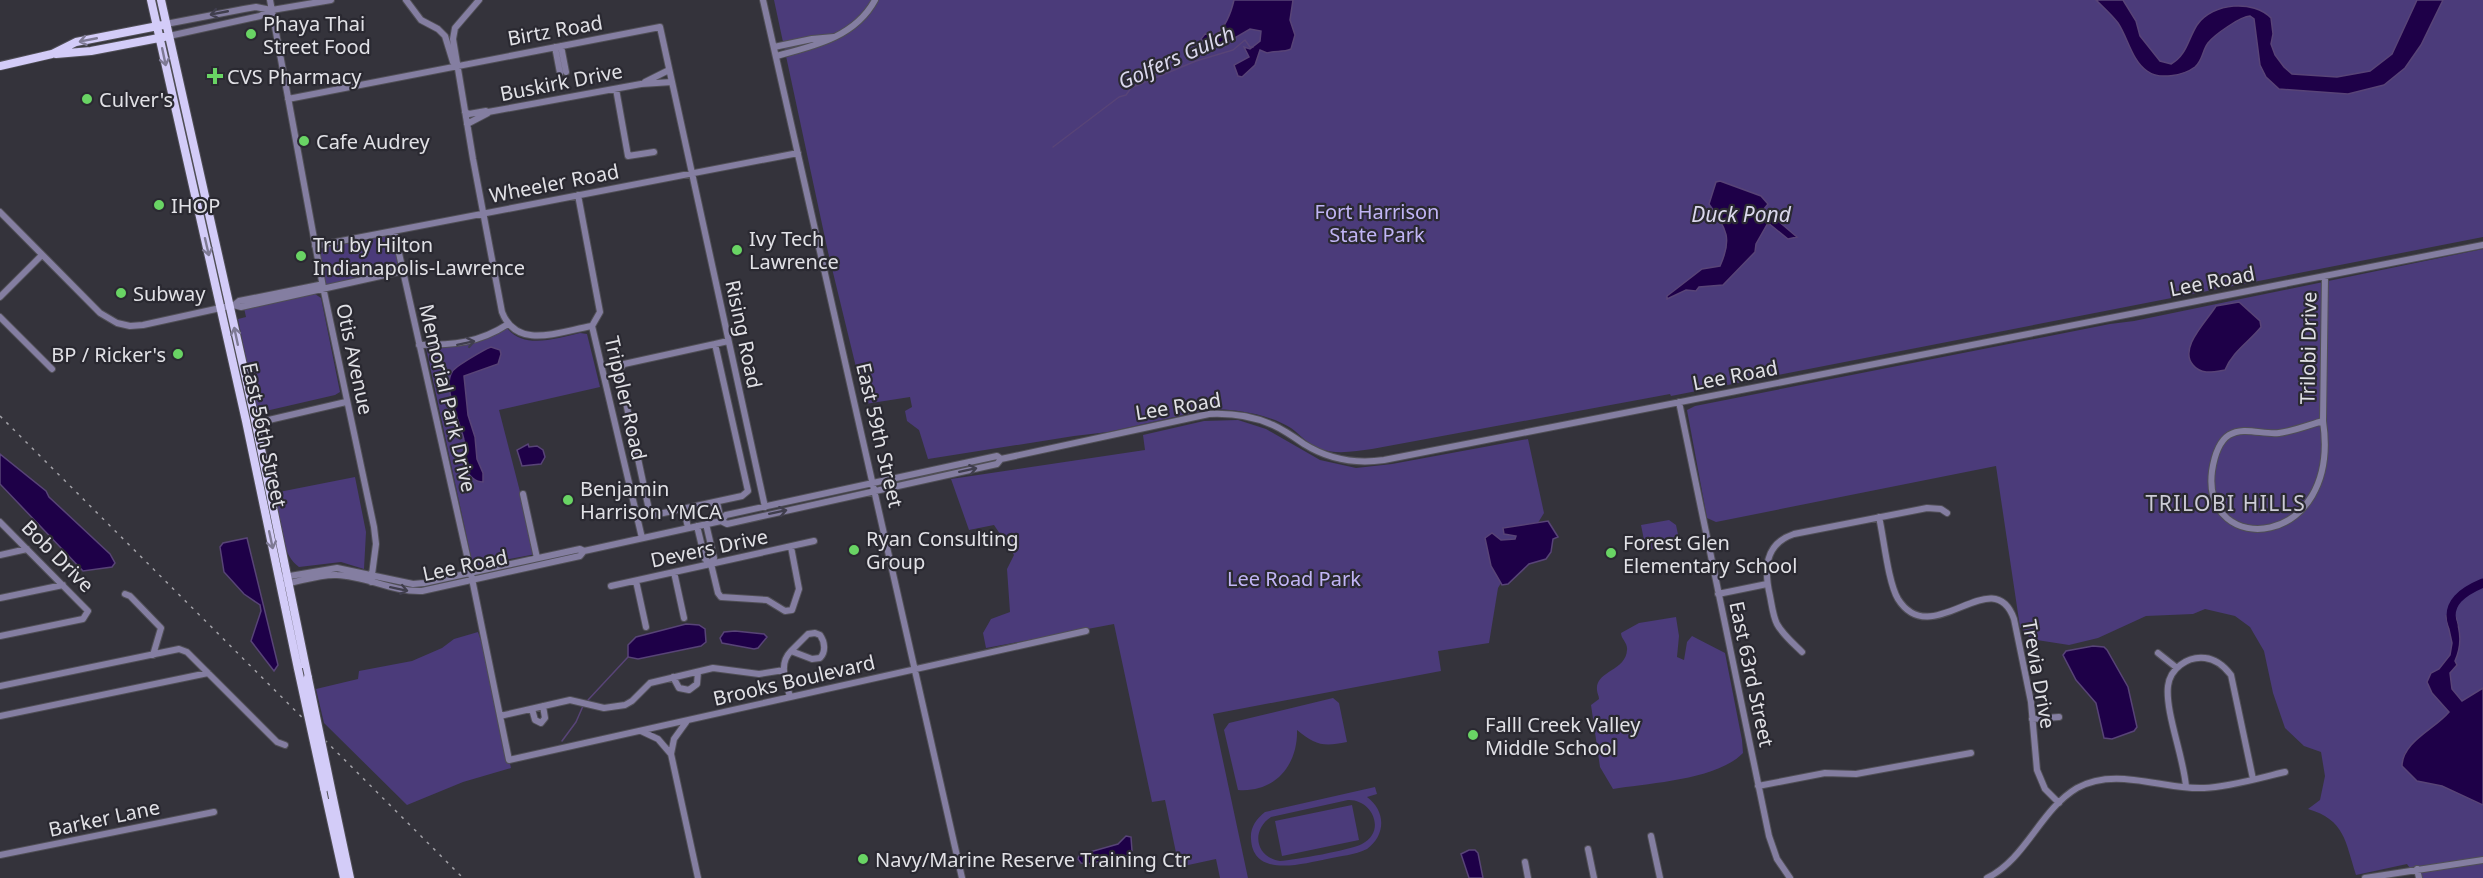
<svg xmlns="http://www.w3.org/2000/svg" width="2483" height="878" viewBox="0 0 2483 878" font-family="'Noto Sans',sans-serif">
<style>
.green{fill:#4b3b7a;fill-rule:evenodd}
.water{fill:#1e0048;stroke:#584477;stroke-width:1.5}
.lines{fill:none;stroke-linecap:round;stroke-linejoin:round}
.stream{stroke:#584477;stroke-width:1.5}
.river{stroke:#1e0048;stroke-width:9}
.minor-casing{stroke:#504f56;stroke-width:8}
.major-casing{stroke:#504f56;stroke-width:10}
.minor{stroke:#847ea1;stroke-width:6}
.major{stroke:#d3ccf8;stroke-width:8}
.rail{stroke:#a2a1a7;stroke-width:1.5;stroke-dasharray:3 6;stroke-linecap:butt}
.major-bridge-casing{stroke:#504f56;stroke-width:10;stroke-linecap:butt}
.major-bridge{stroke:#d3ccf8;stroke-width:8}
.oneway{stroke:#403e4d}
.oneway2{stroke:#7e7a94}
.poi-dot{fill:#69d464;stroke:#2a2931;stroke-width:2}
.labels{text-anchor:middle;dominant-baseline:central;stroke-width:4.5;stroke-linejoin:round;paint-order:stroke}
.poi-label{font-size:20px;fill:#e1e1e6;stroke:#2a2931;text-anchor:start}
.street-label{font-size:20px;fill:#e1e1e6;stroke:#2a2931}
.park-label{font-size:20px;fill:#c1b5f5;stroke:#2a2931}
.water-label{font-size:21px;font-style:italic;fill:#dbd8ed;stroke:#2a2931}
.neighbourhood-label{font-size:21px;letter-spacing:1.5px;fill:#cdccd6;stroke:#2a2931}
</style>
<rect width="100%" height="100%" fill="#34333b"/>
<path class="green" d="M774,0H2483V237L1671,396L1670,394L1372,449C1356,451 1337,455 1321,449C1308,445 1301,435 1291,428C1269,414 1235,409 1210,409L1108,432L1074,436L928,459L919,430L907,421L905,411L912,407L910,397L865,404L828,252Z
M394,231L403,271L323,287L315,246Z
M2483,249V688L2465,701L2444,705L2449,712L2444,718L2404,754L2431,784L2442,786L2483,805V878H2417L2407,864L2356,875C2345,841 2345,820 2308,809L2320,800L2325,776L2321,752L2304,746L2285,728L2273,693L2264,651L2250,627L2235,616L2205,609L2193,614L2146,616L2098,638L2069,645L2031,639L2020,627L1996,466L1716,522L1707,518L1687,410L1695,406L2110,324L2134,321Z
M315,294L321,298L340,392L335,395L257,413L238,319L246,317L244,308Z
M507,328C524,350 557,338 580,333L587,334L600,387L499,410L536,554L473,566L426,348L472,344Z
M1238,420L1266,429L1320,460L1356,468L1392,464L1528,439L1544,513L1498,588L1489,643L1438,651L1441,671L1213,714L1248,878H1220L1216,859L1179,867L1165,800L1152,802L1114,624L986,648L983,633L991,619L1010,612L1007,569L1014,555L994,525L969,530L951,479L1145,450L1143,435L1204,421Z
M355,477L366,532L364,569L341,562L299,567C279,552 279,517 274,493Z
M1669,520L1676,525L1680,544L1646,550L1641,525Z
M1676,617L1679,636L1677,657L1684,660L1687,642L1692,636L1725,653L1742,740L1743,753C1717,780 1649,783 1613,789L1600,767L1591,705L1599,699C1599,696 1597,693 1597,690C1595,671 1626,671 1627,650C1628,643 1621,639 1621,633L1639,623Z
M478,632L487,659L511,768L463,782L407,805L324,723L316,689L358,679L359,671L412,661L442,648L454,639Z
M1333,698L1339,703L1347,742C1323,747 1315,745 1297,730C1298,765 1275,793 1238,790L1224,730L1229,723Z
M1375,787L1377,794L1367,797C1386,811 1386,835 1367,849C1355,855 1340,856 1327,859C1302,864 1253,878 1251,839C1250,828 1256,819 1265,812ZM1348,800C1372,799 1387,831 1362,844C1350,850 1295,860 1280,861C1255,857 1251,830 1271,817Z
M1352,805L1359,840L1282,856L1275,821Z"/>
<path class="water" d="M1234,0H1293L1290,20L1295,35L1291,49C1282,53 1276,50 1267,53L1260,50L1255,65L1242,77L1238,76L1234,65L1249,57L1244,47L1250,49L1260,41L1261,31L1250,29L1221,46H1207L1201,39L1205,34L1216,35C1226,26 1231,13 1234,0Z
M2096,0H2123L2136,21L2140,36L2160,61L2171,64C2187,55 2188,39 2197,25C2213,2 2254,0 2271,18L2273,34L2271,44L2275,55L2284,67L2292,74L2337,77L2370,71L2392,54L2417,0H2443L2421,45L2405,68L2384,85L2348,94L2279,89L2266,77L2260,65L2254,19L2250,16C2241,16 2214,35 2208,43C2202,51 2203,60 2195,67C2183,76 2159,80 2147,71C2132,61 2128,38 2118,23C2112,15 2103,7 2096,0Z
M1720,181L1761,196L1768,204L1764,209L1797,237L1788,239L1768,223L1756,244L1755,252L1723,285L1699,287L1696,291L1686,290L1667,299V296L1702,269L1720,266C1733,237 1726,229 1709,204L1716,182Z
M2239,302L2260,321L2261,327C2249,342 2233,351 2225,370C2213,372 2201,375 2193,365C2178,348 2207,321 2216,306Z
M491,347L500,350L501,354L498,364L464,376L468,415L475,437L477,459L483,473V482C476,482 468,476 466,468C463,460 466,449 464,440C461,423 442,388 452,372C454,367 485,349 491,347Z
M528,444L529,447L537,446L543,450L545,457L541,464L522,466L517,450Z
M0,454L46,491L49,497L110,554L115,563L112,567L83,571L0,484Z
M1548,521L1558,537L1553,539L1551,552L1546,559L1529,564L1508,584L1502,585L1491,566L1485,538L1492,533L1501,540L1515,539L1516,536L1504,534L1503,528Z
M247,538L278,665L274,671L251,641L261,611L260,605L244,594L224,572L220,547L223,543Z
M2455,615C2461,632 2462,645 2455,661L2457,665L2450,673L2452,689L2462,701L2483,688V805L2442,786L2417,781L2402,766C2402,742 2435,729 2449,712L2432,693L2427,682L2431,673L2439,669L2450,655L2452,643L2446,616Z
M686,624L699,625L705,629L706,642L701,646L638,659L628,657V645L636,637Z
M735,631L764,634L767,637L758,648L754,649L722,643L720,638L724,632Z
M2093,646L2104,647L2107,650L2128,687L2137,727L2134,731L2112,739L2104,738L2096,703L2076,680L2063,655L2066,651Z
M1126,836L1131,837L1132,851L1127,856L1087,864L1081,863L1078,859L1079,855L1118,844Z
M1469,850H1475L1478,853L1483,878H1469L1461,854Z"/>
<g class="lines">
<path class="stream" d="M1053,147L1119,97L1126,95L1131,88L1196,61L1233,50L1245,40L1250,47H1253
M588,700L628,657
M562,741L576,722L583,706"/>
<path class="river" d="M2453,625C2445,603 2464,591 2483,583"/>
<defs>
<path id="minor" d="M270,0L323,287L374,527L376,544L371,582
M406,0L421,20L438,29L445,36L453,62L456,65
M479,0L455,28L453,39L473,159L502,312C517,351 561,331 592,326L642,538
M763,0L962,878
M166,24L244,9L256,7L271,10
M169,36L260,16L272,10L331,0
M561,46L566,72
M555,47L560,73
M774,47L812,39L834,37
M776,56C814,46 855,37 875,0
M645,82L669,70
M616,89L628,156L654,152
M288,99L660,27L765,507
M465,112L469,114L486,111L488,113L467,124
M488,112L641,84L672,82
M578,195L600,312L592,326
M0,212L100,313L117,323L130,326L143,325L234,305L239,301L319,285L323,287
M394,231L470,569L509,760L1086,631
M315,246L798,153
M0,297L42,255
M234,305L241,307L403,271
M0,317L52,369
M715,344L748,491L742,496L654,515L649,510L619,370L624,364L715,344L728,341
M419,345C453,345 479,343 508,324
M1679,402L1769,836L1777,859L1790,878
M2323,421C2342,550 2201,559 2212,471C2214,458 2218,442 2229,435C2244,426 2263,435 2279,433C2294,431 2309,425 2323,421Z
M2323,421L2325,276
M256,423L346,402
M523,494L537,558
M717,502L721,521
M684,509L688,528
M1879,517C1884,539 1888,582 1898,599C1932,653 1993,560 2014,619L2031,702L2037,770L2045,789L2059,803
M721,521L727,524L997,464L1001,459
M0,522L88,611L83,619L0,636
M706,524L714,558L711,564L718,593L721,597L767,600L785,611L792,610L799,589L791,547
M697,526L705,559L711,564
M0,555L27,549
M674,572L684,618
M284,577L337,568L413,584L424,583L580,549L584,551L721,521L726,515L997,456L1001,459L1209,414C1231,413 1253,416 1273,425C1284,430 1294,437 1304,444C1328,459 1356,464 1384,460L2483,245
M636,581L646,627
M285,584C302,581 320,574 337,575C366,576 392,592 422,591L580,556L584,551
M611,586L814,541
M125,594L130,596L161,628L153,655
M1718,594L1767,584
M0,598L63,585
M815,633L820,635C825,642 826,652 820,658L812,659L791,651L808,634Z
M1802,652C1794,644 1783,635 1777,624C1773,616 1772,606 1770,596C1764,570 1764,544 1794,534L1927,508L1941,509L1947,513
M2158,653L2177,668
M673,677L679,688L689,690L697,684L698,672
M0,686L179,649L187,652L277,742L285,745
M790,697C786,681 778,664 791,651
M532,709L535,720L541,723L545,718L543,706
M0,716L208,673
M500,716L570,700L604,708L625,705L632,701L650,683L713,668L759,674L784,670
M2032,719L2059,717
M687,721L674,739L671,754L698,878
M641,731L658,739L670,753
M1758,786L1825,773L1856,774L1971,753
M2186,787C2184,758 2165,712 2168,686C2170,669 2187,656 2205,658C2216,659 2224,666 2231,675L2253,779
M1651,836L1660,878
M1588,849L1594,878
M0,855L214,812
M1525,862L1528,878
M2417,869L2419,878
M1987,878C2026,859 2040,810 2077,788C2116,766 2163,790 2204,788C2230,787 2259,778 2285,772
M2365,878L2483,860"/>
<path id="major" d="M151,0L246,421L298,669
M161,0L253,410L308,678
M56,54L91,51L164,37
M0,66L52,54L76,42L163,25
M324,788L344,878
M333,798L350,878"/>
</defs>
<use href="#minor" class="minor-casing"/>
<use href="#major" class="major-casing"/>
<use href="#minor" class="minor"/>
<use href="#major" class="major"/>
<path class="rail" d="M0,416L463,878"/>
<defs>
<path id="major-bridge" d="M298,669L324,788
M308,678L333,798"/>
</defs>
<use href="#major-bridge" class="major-bridge-casing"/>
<use href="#major-bridge" class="major-bridge"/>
</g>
<defs><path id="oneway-shaft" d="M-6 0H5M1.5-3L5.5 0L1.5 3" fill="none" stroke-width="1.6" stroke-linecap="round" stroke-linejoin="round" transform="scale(1.5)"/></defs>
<g class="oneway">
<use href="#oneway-shaft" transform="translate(219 13) rotate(169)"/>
<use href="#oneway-shaft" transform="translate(466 343) rotate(-12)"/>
<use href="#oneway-shaft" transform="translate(968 470) rotate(-12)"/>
<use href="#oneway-shaft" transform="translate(778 512) rotate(-12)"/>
<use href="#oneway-shaft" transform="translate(399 589) rotate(12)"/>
</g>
<g class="oneway2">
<use href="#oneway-shaft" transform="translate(88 40) rotate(169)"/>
<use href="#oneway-shaft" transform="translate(164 57) rotate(78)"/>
<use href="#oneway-shaft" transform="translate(207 247) rotate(77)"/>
<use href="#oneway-shaft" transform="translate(236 336) rotate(-102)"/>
<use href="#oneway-shaft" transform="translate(271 540) rotate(78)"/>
</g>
<g class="poi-dot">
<circle cx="251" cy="34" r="6"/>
<path d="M212 67h6v6h6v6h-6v6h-6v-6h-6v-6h6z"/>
<circle cx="87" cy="99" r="6"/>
<circle cx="304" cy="141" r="6"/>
<circle cx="159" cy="205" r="6"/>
<circle cx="737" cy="250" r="6"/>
<circle cx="301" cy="256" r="6"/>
<circle cx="121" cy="293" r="6"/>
<circle cx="178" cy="354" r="6"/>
<circle cx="568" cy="500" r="6"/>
<circle cx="854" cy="550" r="6"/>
<circle cx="1611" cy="553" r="6"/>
<circle cx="1473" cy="735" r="6"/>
<circle cx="863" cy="859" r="6"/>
</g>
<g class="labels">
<g class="poi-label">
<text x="263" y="23">Phaya Thai<tspan x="263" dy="23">Street Food</tspan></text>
<text x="227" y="76">CVS Pharmacy</text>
<text x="99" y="99">Culver's</text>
<text x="316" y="141">Cafe Audrey</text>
<text x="171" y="205">IHOP</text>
<text x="749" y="238">Ivy Tech<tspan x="749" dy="23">Lawrence</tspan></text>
<text x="313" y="244">Tru by Hilton<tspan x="313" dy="23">Indianapolis-Lawrence</tspan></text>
<text x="133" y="293">Subway</text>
<text x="166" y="354" text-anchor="end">BP / Ricker's</text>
<text x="580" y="488">Benjamin<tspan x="580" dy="23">Harrison YMCA</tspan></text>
<text x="866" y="538">Ryan Consulting<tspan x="866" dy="23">Group</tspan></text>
<text x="1623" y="542">Forest Glen<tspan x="1623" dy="23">Elementary School</tspan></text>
<text x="1485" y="724">Falll Creek Valley<tspan x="1485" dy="23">Middle School</tspan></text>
<text x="875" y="859">Navy/Marine Reserve Training Ctr</text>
</g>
<g class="street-label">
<text transform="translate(555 30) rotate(-10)">Birtz Road</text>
<text transform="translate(561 82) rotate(-11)">Buskirk Drive</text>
<text transform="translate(554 183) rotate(-11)">Wheeler Road</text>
<text transform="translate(2212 281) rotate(-11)">Lee Road</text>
<text transform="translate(744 334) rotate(78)">Rising Road</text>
<text transform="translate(2308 348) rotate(-89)">Trilobi Drive</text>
<text transform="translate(355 359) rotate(78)">Otis Avenue</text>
<text transform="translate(1735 375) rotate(-11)">Lee Road</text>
<text transform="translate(448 398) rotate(77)">Memorial Park Drive</text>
<text transform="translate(626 398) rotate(77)">Trippler Road</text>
<text transform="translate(1178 406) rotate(-9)">Lee Road</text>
<text transform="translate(265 435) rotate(78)">East 56th Street</text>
<text transform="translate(880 435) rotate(77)">East 59th Street</text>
<text transform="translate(709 548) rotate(-12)">Devers Drive</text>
<text transform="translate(58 556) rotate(45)">Bob Drive</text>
<text transform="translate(465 565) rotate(-12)">Lee Road</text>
<text transform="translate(1752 674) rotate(78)">East 63rd Street</text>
<text transform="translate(2039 674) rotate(80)">Trevia Drive</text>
<text transform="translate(794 680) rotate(-13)">Brooks Boulevard</text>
<text transform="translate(104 818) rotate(-12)">Barker Lane</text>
</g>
<g class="park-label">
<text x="1377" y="211">Fort Harrison<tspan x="1377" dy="23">State Park</tspan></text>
<text x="1294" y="578">Lee Road Park</text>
</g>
<g class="water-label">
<text transform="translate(1176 57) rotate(-24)">Golfers Gulch</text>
<text x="1741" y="214">Duck Pond</text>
</g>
<g class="neighbourhood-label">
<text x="2226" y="503">TRILOBI HILLS</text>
</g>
</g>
</svg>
